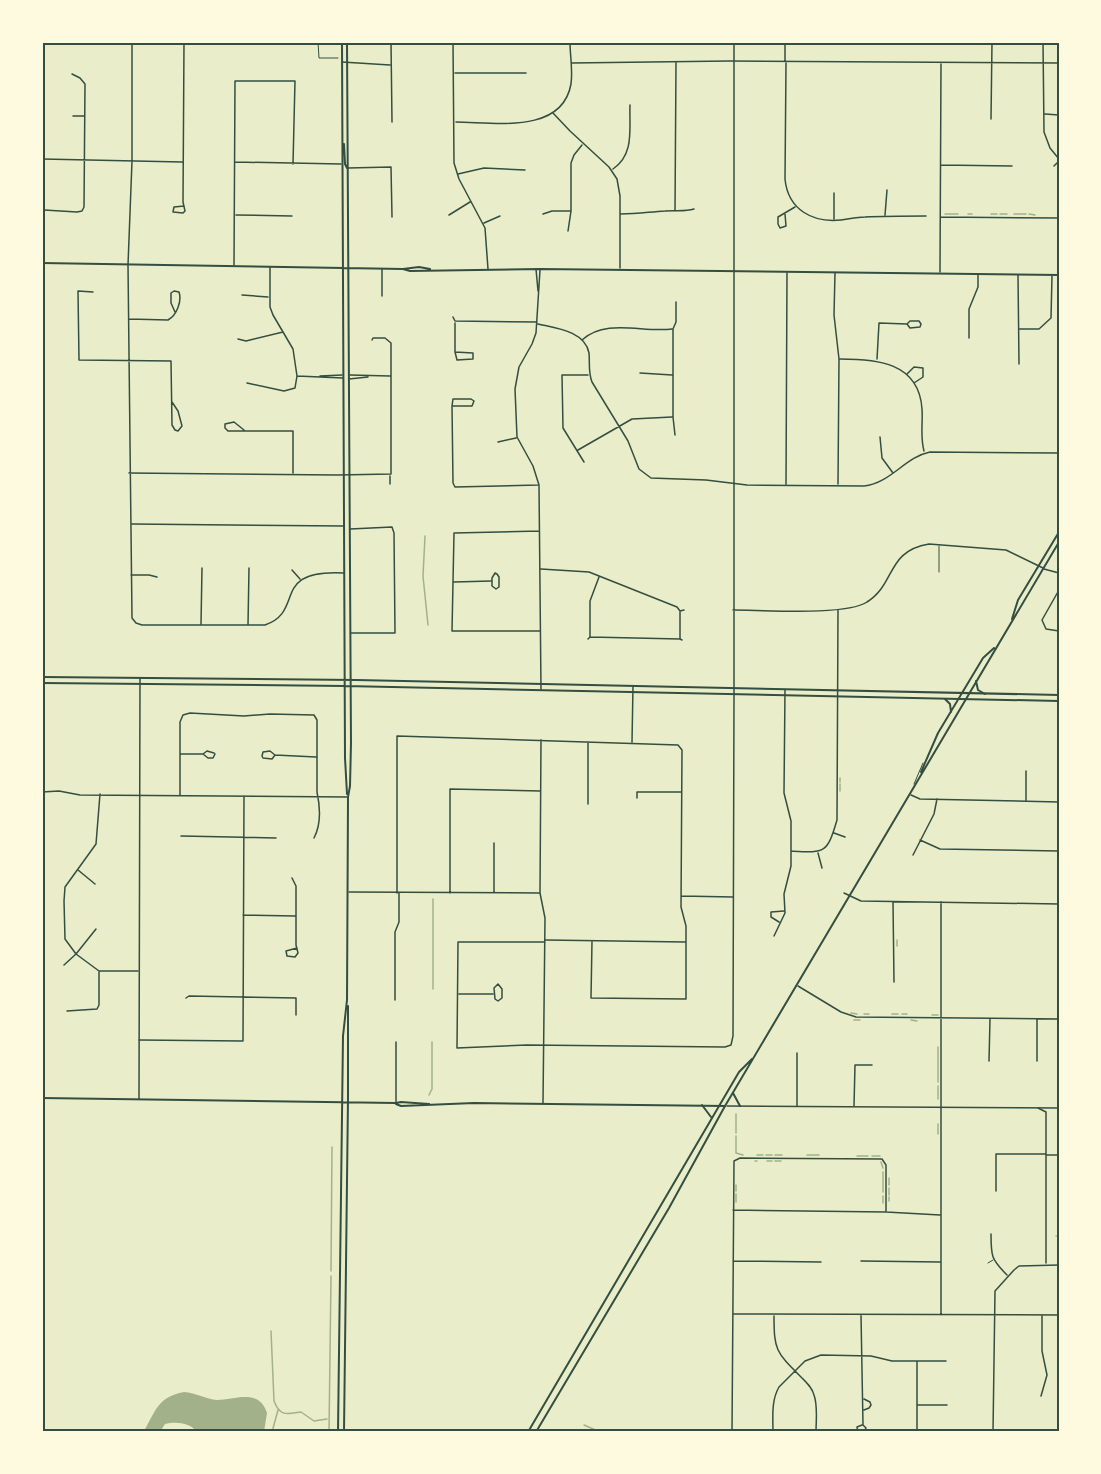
<svg xmlns="http://www.w3.org/2000/svg" width="1101" height="1474" viewBox="0 0 1101 1474" font-family="'Noto Sans',sans-serif">
<style>
.water{fill:#a3b18a}
.lines{fill:none;stroke-linecap:round;stroke-linejoin:round}
.stream{stroke:#a3b18a;stroke-width:1.5}
.service{stroke:#344e41;stroke-width:1}
.minor{stroke:#344e41;stroke-width:1.5}
.tertiary{stroke:#344e41;stroke-width:1.5}
.secondary{stroke:#344e41;stroke-width:2}
.primary{stroke:#344e41;stroke-width:2}
.neatline{fill:none;stroke:#344e41;stroke-width:2}
</style>
<rect width="100%" height="100%" fill="#e9edc9"/>
<path class="water" d="M184,1392C196,1393 206,1399 217,1400C235,1400 259,1388 267,1413L264,1432H197C191,1423 176,1421 165,1424L160,1432H141L144,1431C156,1410 158,1397 184,1392Z"/>
<g class="lines">
<path class="stream" d="M945,214H958
M968,214H972
M991,214H997
M1000,214H1007
M1014,214H1026
M1029,214L1035,215
M425,536L423,576L428,625
M840,778V782
M840,784V791
M897,940V946
M433,989V899
M851,1013L857,1014
M864,1014H869
M892,1014H898
M902,1014H907
M932,1015H938
M854,1020H860
M911,1020L917,1021
M938,1082V1047
M429,1095L432,1089V1042
M938,1099V1086
M938,1124V1134
M736,1133V1114
M736,1136V1153L743,1155
M757,1155H763
M766,1155H772
M775,1155H782
M807,1155H819
M857,1156H868
M872,1156H880
M755,1161H757
M767,1161H772
M775,1161H781
M881,1162L883,1168
M736,1185V1191
M889,1185V1178
M889,1188V1195
M883,1192V1172
M883,1196V1203
M889,1197V1201
M736,1202V1194
M1056,1236H1059
M331,1271L332,1147
M271,1331L274,1401C280,1417 287,1414 301,1412L314,1421L327,1419
M584,1425L600,1432
M272,1432L278,1410
M329,1432L331,1276"/>
<path class="service" d="M318,42L319,58H338
M939,572V546
M914,784L923,763
M988,1263L993,1260"/>
<path class="minor" d="M132,42V161L128,265L132,618L136,623L142,625H265C306,611 269,569 344,573
M184,42L183,202L185,211L183,213L173,212L174,207L184,206
M391,42L392,122
M453,42L454,163L459,179L485,228L488,269
M785,42V61
M1043,42L1044,132L1050,148L1059,159
M342,62L390,65
M571,63L729,61L1059,63
M786,63L785,179C788,210 813,223 841,220C849,219 857,217 865,217C885,216 906,216 926,216
M455,73H526
M553,113L570,131L609,167L617,179L620,196V268
M1045,114L1059,115
M73,116H84
M991,119L992,42
M456,122C493,122 562,135 571,84C573,70 570,56 570,42
M42,159L182,162
M235,162L341,164
M941,165L1012,166
M1054,166L1059,161
M348,168L391,167L392,217
M613,169C635,154 629,128 630,105
M458,174L484,168L525,170
M834,193V219
M44,210L77,212L82,211L84,207L85,84L80,78L72,74
M675,211L676,62
M543,214L552,211H570
M621,214C637,214 649,212 665,211C675,210 684,212 694,209
M785,214L786,226L780,228L778,224V217L795,207
M236,215L292,216
M449,215L470,202
M885,215L887,190
M941,217L1059,218
M484,223L500,216
M568,231L571,211V163L574,155L582,145
M234,265L235,81H295L293,164
M270,267V307L273,315L293,349L297,376
M382,269V296
M536,269L538,291
M540,270L536,333L532,344L519,367L515,389L517,437L533,466L539,485L541,689
M940,272L941,64
M835,273L834,315L839,359L838,484
M1018,275L1019,364
M93,292L78,291L79,360L171,361L172,425L175,430L178,431L182,426L178,411L172,402
M242,295L268,297
M453,317L455,321L537,322
M129,319L168,320C177,315 182,301 179,292L174,291L171,293V303L175,312
M455,323V352L473,353V359L457,360L455,352
M538,324C555,328 585,331 589,353C590,363 588,372 592,382L628,441L639,469L651,478L706,480L747,485L864,486C891,483 905,457 930,452L1059,453
M1019,329H1039L1051,318L1052,276
M969,338V309L978,287V275
M238,339L246,341L283,332
M582,340C606,318 643,333 672,329
M840,359C876,359 919,362 922,409C923,423 920,437 924,451
M877,359L879,323L907,324L910,321H919L921,324L920,327L910,328L907,324
M640,373L672,375
M907,374L914,367L923,368V377L914,383
M350,375L390,376
M320,376L342,375
M349,379L368,377
M247,383L284,391L295,388L297,376L343,378
M452,406L453,399H471L474,401L472,406H452L453,483L455,487L538,485
M244,430L234,422L225,424V428L228,431H293V473
M675,435L673,417V329L676,322V302
M880,437L882,458L893,473
M498,442L516,438
M578,450L632,419L672,417
M584,462L563,428L562,375H588
M129,473L337,475L391,474V343L385,338H373L372,340
M390,476V484
M786,484L787,273
M132,524L343,526
M350,529L392,527L394,533L395,633H351
M539,531L454,533L452,631H540
M541,569L589,572L677,607L680,611L684,610
M1044,569L1059,573
M292,570L300,579
M495,573L497,574L499,577V587L496,589L492,586V578Z
M131,575H149L157,577
M454,582L491,581
M1059,590L1042,620L1046,629L1059,631
M680,612V639L682,640
M201,624L202,568
M248,625L249,568
M590,637V601L599,577
M588,639L590,637L680,639
M541,740L540,893L545,918L543,1103
M632,742L633,686
M181,754H203L208,758H213L215,754
M203,754L207,751L214,753
M275,755L272,759L263,758L262,756L263,752L270,751L275,755L316,757
M1026,771V800
M42,792L59,791L80,795L347,797
M180,795V722L183,715L190,713L244,716L270,714L314,715L317,720V792C320,806 321,825 314,838
M911,795L920,799L1059,802
M637,798V792H681
M588,804V742
M834,833L845,837
M181,836L276,838
M920,840L940,849L1059,851
M791,851C825,853 827,854 837,820L838,610
M818,853L822,868
M913,855L934,814L937,799
M78,870L95,884
M292,878L296,886V945L298,953L295,957L287,956L286,951L297,948
M349,892L539,893
M494,892V843
M397,893V736L678,745L682,750L681,907L686,926V999L591,998L592,941
M450,893V789L540,791
M844,893L861,901L1059,904
M681,896L733,897
M893,902L894,982
M243,915L295,916
M779,922L771,917V912L784,911
M774,936L785,913L784,894L791,866V821L784,793L785,690
M546,940L685,942
M545,942H458L457,1048L527,1045L725,1047L731,1045L733,1036L734,695
M64,965L76,954L96,929
M99,971L76,954L65,939L64,901L65,887L96,844L100,794
M99,971H138
M498,984L502,989V998L498,1001L495,999L494,988Z
M798,986L841,1012L856,1017L1059,1019
M459,994H493
M186,998L189,996L296,998V1015
M395,1000V932L399,922V893
M67,1011L97,1009L99,1005V972
M1037,1019V1061
M139,1040L243,1041L244,796
M989,1061L990,1019
M396,1103V1042
M797,1106V1053
M854,1106L855,1065H872
M1038,1108L1046,1112V1263
M1046,1155H1059
M996,1191V1154H1045
M733,1210L886,1212L940,1215
M991,1234C991,1256 991,1259 1007,1275
M733,1261L821,1262
M861,1261L940,1262
M733,1314L1059,1315
M861,1315L863,1425L866,1428L864,1432
M941,1315V902
M774,1316C774,1350 776,1352 800,1376C806,1382 812,1387 814,1395C818,1406 816,1420 816,1432
M1041,1396L1047,1375L1042,1351V1315
M918,1405H947
M864,1410L869,1408L871,1405L870,1402L864,1399
M732,1432L734,1161L740,1158L882,1159L886,1165V1212
M773,1432C773,1417 771,1401 779,1387L805,1361L821,1355L871,1356L892,1361H946
M858,1432L857,1427L862,1425
M917,1432V1361
M993,1432L995,1291L1014,1270L1019,1266L1059,1265"/>
<path class="tertiary" d="M734,42V694
M733,610C763,610 846,616 867,602C896,584 886,551 929,544L1006,550L1043,568
M139,1099L140,678
M727,1106L1059,1108"/>
<path class="secondary" d="M342,42L345,758L347,794
M344,144L345,164L347,168
M42,263L403,269L419,267L430,269
M403,269L410,271L540,269L1059,275
M42,677L356,680L1059,695
M42,683L345,686L1059,701
M42,1098L396,1103L401,1102L429,1104
M396,1104L401,1106L474,1103L725,1106
M338,1432L343,1036L347,1000L348,797L350,786L351,743L347,42
M344,1432L348,1098V1006"/>
<path class="primary" d="M1012,619L1018,600L1059,532
M976,681L978,690L985,694
M945,699L950,704L951,712
M921,772L938,733L983,658L994,648
M733,1093L740,1106
M702,1105L711,1117
M528,1432L739,1072L752,1059
M536,1432L669,1208L725,1106L1059,542"/>
</g>
<rect width="1101" height="1474" fill="none" stroke="#fefae0" stroke-width="87"/>
<rect x="44" y="44" width="1014" height="1386" class="neatline"/>
</svg>
